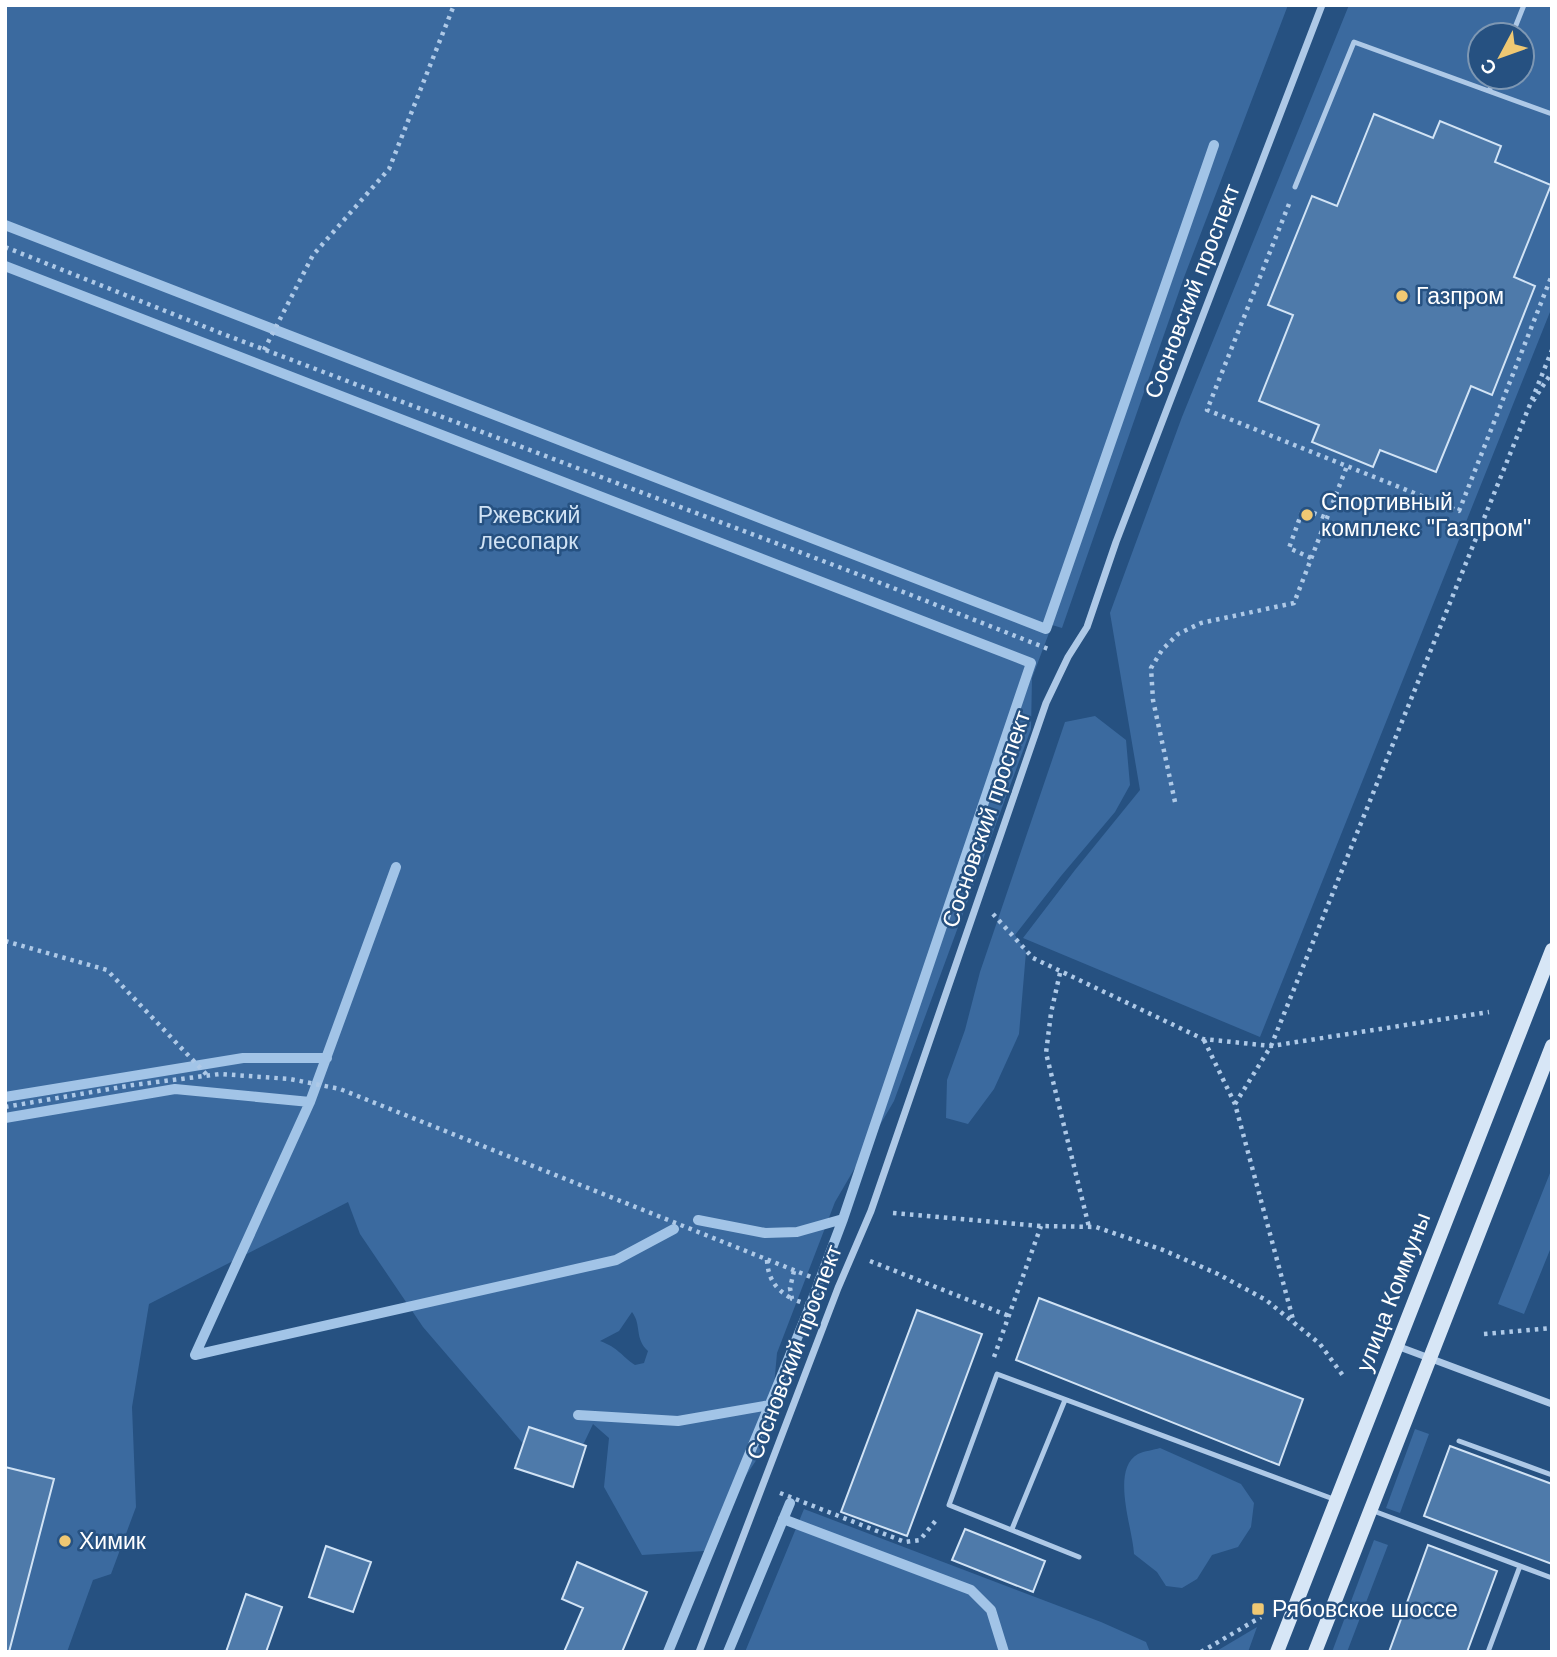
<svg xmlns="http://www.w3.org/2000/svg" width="1557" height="1657" viewBox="0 0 1557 1657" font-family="Arial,sans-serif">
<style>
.green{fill:#3b6a9f;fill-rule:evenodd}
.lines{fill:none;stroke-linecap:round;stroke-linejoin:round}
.stream{stroke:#a2c4e7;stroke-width:10}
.building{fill:#4e7aaa;stroke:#d1e3f5;stroke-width:2}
.path{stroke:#aec9e7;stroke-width:4.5;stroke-dasharray:3.5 5;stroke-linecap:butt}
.lane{stroke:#aec9e7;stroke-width:5}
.street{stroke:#aec9e7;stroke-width:7}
.secondary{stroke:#d7e6f6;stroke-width:14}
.poi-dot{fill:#efc873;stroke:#265181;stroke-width:2.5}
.labels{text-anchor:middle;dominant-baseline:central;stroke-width:5;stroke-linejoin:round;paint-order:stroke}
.street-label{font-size:23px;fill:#fff;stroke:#265181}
.poi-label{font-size:23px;fill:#fff;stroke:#265181;text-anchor:start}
.park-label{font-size:23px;fill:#d1e3f5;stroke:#265181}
</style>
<rect width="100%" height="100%" fill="#265181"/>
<path class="green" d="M5,5H1288L1183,280L1062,628L1052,625L1032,678L1031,729L894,1101L835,1202L777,1353L769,1441L737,1489L704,1551L642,1555L604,1487L609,1438L593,1424L574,1464L538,1461L423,1327L360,1234L348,1202L149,1304L132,1407L136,1507L111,1574L93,1580L67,1652H5ZM632,1312C642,1325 634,1338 648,1351L644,1363L635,1365C620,1355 619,1348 600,1341L619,1331Z
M1349,5H1552V307L1260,1037L1023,938L1075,870L1140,790L1110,613L1182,417ZM1480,35H1522V77H1480Z
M1095,716L1126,740L1130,785L1115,812L1061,876L1015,935L1026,952L1019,1034L994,1089L968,1124L946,1118L947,1080L965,1030L980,972L1065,722Z
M1552,1168V1245L1524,1314L1498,1304Z
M1415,1429L1429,1434L1400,1513L1386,1508Z
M1160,1448L1241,1484L1254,1503L1251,1527L1238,1547L1212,1555L1197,1579L1182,1588L1166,1586L1157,1572L1134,1554C1133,1529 1110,1470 1138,1454C1144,1451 1154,1450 1160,1448Z
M804,1509L1101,1622L1146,1642L1150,1652H745Z
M1374,1540L1388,1545L1347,1652H1332Z
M1257,1627L1248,1652H1215Z"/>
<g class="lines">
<path class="stream" d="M5,225L1046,629L1214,145
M5,266L1031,663L843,1219L809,1309L668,1652
M5,1097L243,1058H327
M5,1118L175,1089L310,1102
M698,1220L765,1233L797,1232L843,1219
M195,1355L310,1102L396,867
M195,1355L616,1260L674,1229
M578,1415L678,1421L770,1405
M783,1519L971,1590L991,1610L1004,1652
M728,1652L790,1503"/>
</g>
<path class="building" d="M1374,114L1433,138L1440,121L1501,146L1495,162L1551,185L1514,277L1535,286L1492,395L1471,386L1436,472L1380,450L1373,467L1312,442L1319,425L1259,401L1293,315L1268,305L1312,196L1337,206Z
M1039,1298L1303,1399L1279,1465L1016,1360Z
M917,1310L982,1334L907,1536L841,1512Z
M529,1427L586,1446L573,1487L515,1468Z
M1450,1446L1552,1484V1564L1424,1516Z
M5,1467L54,1479L9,1652H5Z
M965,1529L1045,1561L1033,1592L952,1560Z
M1428,1545L1497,1571L1467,1652H1389Z
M326,1546L371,1562L353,1612L309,1597Z
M577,1562L647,1592L622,1652H564L583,1608L562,1599Z
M246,1594L282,1607L266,1652H226Z"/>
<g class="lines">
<path class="path" d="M1289,204L1207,410L1459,511L1552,275
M5,247L223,334L860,575L1051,650
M264,350L313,255L389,169L454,5
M1533,401L1552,372
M1311,558L1289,548L1303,509L1327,518
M1175,802L1153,700L1151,668L1162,650L1178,634L1201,623L1294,603L1347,466
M993,914L1033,958L1203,1039L1271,1046L1489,1012
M5,941L107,970L207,1075
M1060,973L1051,1013L1046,1053L1089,1227
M1204,1040L1235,1104L1294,1323
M1235,1104L1271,1046L1552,350
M5,1107L133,1085L220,1074L290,1079L340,1089L821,1281
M893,1213L1041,1226L1096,1227L1163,1250L1218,1274L1266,1300L1320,1344L1344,1377
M767,1260C768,1278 775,1289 791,1298
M870,1261L1009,1316
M794,1271L790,1288L792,1299L812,1306
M1484,1334L1552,1328
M994,1357L1041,1226
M780,1493L905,1542L920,1540L937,1519
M1201,1652L1261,1617"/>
<path class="lane" d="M1512,35L1524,5
M1489,91L1495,77
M1295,187L1354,42L1552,114
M1459,1441L1552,1475
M1371,1510L1552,1578
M1012,1529L1065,1400
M1079,1557L949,1505L997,1374L1336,1500
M1488,1652L1520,1566"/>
<path class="street" d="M1397,1346L1552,1404
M699,1652L838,1288L871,1211L1046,703L1068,657L1087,627L1116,542L1322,5"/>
<path class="secondary" d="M1277,1652L1552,950
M1315,1652L1552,1046"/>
</g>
<g class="poi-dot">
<circle cx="1402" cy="296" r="7"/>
<circle cx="1307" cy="515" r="7"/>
<circle cx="65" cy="1541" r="7"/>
<rect x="1251" y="1602" width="14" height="14" rx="3.5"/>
</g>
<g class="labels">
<g class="street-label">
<text transform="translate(1192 291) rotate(-69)">Сосновский проспект</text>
<text transform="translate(986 819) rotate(-71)">Сосновский проспект</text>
<text transform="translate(1393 1292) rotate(-69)">улица Коммуны</text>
<text transform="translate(794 1352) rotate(-69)">Сосновский проспект</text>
</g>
<g class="poi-label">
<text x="1416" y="296">Газпром</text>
<text x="1321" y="502">Cпортивный<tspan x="1321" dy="26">комплекс "Газпром"</tspan></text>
<text x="79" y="1541">Химик</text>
<text x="1272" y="1609">Рябовское шоссе</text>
</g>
<g class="park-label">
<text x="529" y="515">Ржевский<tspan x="529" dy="26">лесопарк</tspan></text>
</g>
</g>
<rect width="1557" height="1657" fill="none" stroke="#ffffff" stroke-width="14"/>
<g transform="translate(1501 56) rotate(229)"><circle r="33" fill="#265181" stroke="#7d97b3" stroke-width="2"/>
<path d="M0-5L12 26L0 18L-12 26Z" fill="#efc873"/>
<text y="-10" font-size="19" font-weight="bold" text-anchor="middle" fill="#ffffff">С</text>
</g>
</svg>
